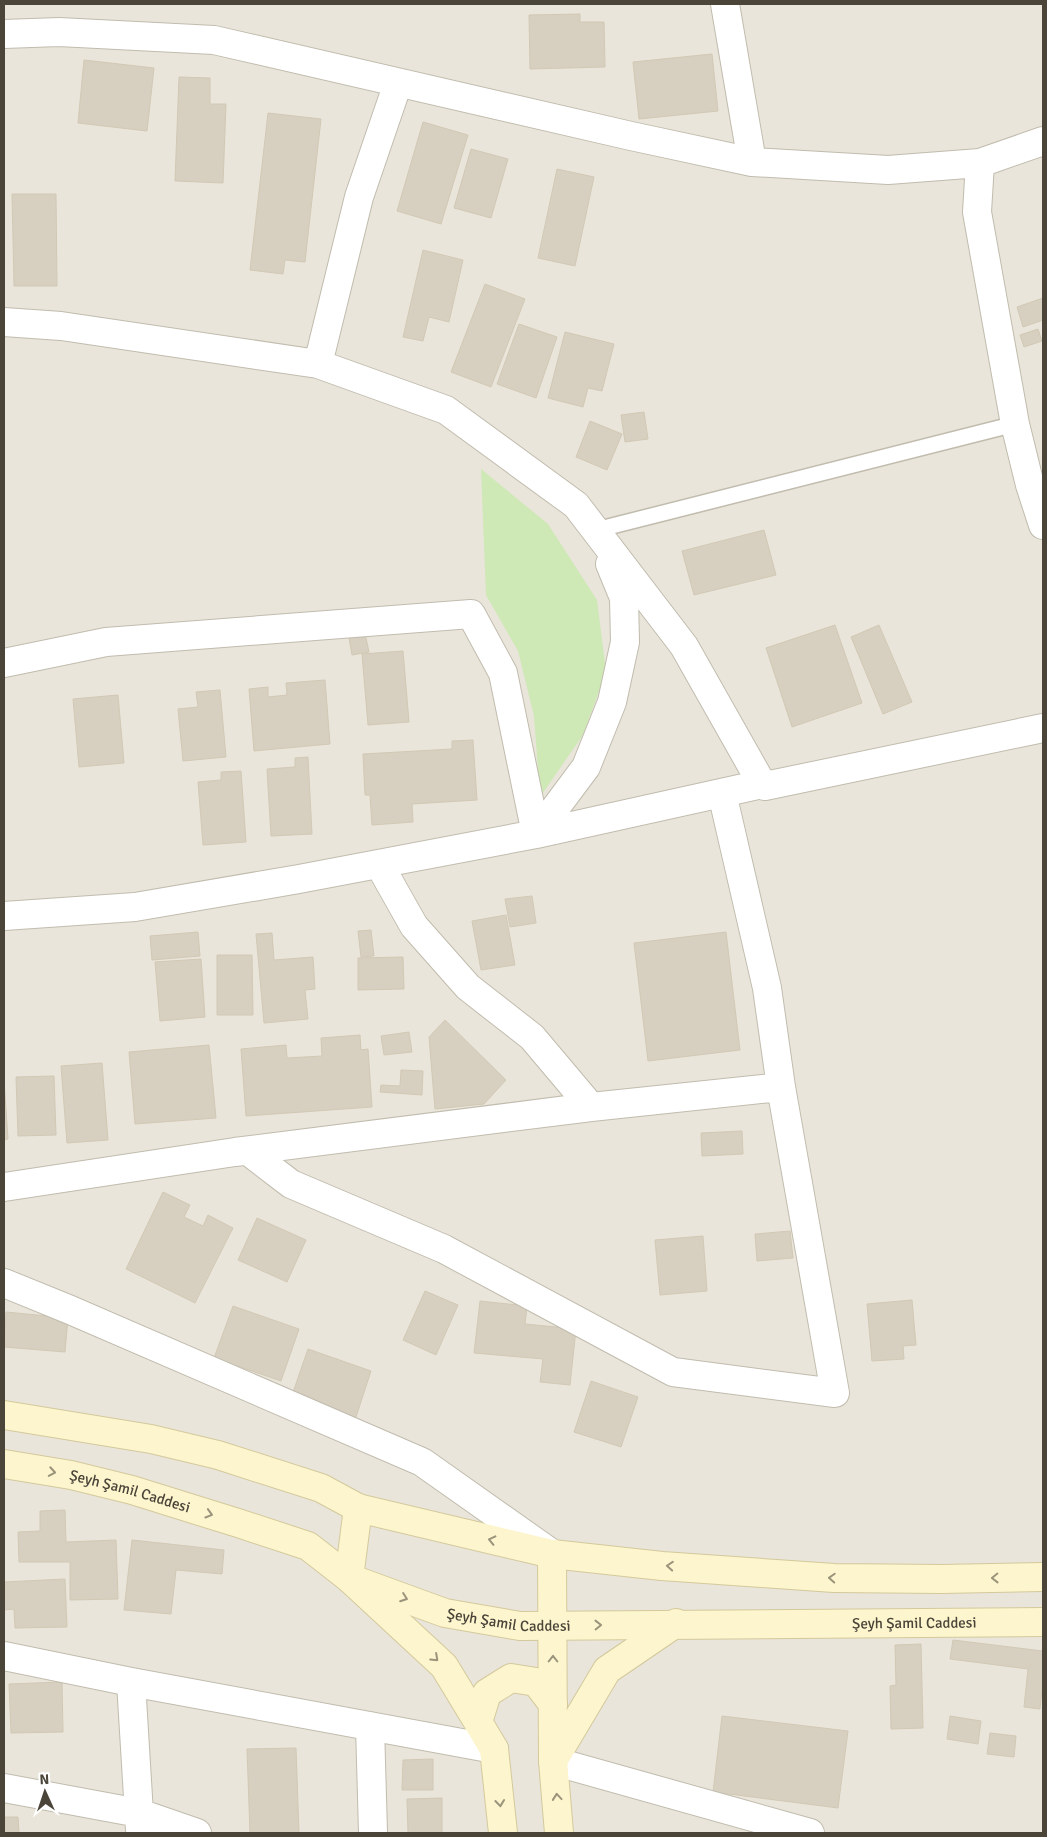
<svg xmlns="http://www.w3.org/2000/svg" width="1047" height="1837" viewBox="0 0 1047 1837" font-family="Signika,sans-serif">
<style>
.residential{fill:#e9e5da}
.green{fill:#cee8b6}
.building{fill:#d7d0c1;stroke:#d2c8b4}
.lines{fill:none;stroke-linecap:round;stroke-linejoin:round}
.service-casing{stroke:#c1bcae;stroke-width:18}
.minor-casing{stroke:#c1bcae;stroke-width:30}
.secondary-casing{stroke:#d4c99c;stroke-width:30}
.service{stroke:#fff;stroke-width:15}
.minor{stroke:#fff;stroke-width:28}
.secondary{stroke:#fdf5cd;stroke-width:28}
.oneway{stroke:#9b947c}
.labels{text-anchor:middle;dominant-baseline:central;stroke-width:4;stroke-linejoin:round;paint-order:stroke}
.street-label{font-size:15px;fill:#4a4439;stroke:#fff}
</style>
<rect width="100%" height="100%" fill="#f5f3eb"/>
<path class="residential" d="M4,4H1043V1833H4Z"/>
<path class="green" d="M481,469L548,524L597,600L606,672L583,735L540,797L534,716L518,651L486,595Z"/>
<path class="building" d="M580,14V22H604L605,67L530,69L529,15Z
M712,54L718,111L639,119L633,62Z
M84,60L154,68L147,131L78,123Z
M179,77L210,78V104H226L223,183L175,181Z
M268,113L321,119L305,262L285,260L283,274L250,270Z
M423,122L468,135L441,224L397,211Z
M471,149L508,159L491,218L454,208Z
M557,169L594,177L575,266L538,258Z
M12,194H56L57,286H14Z
M423,250L463,260L449,322L429,317L423,341L403,337Z
M485,284L525,299L491,387L451,372Z
M1043,298V320L1023,327L1017,307Z
M519,324L557,337L536,398L497,384Z
M1038,329L1042,341L1024,347L1020,335Z
M565,332L614,344L602,391L588,388L583,407L548,398Z
M644,412L648,439L625,442L621,415Z
M590,421L622,434L607,470L576,457Z
M764,530L776,575L694,595L682,551Z
M363,624L369,652L352,655L347,626Z
M835,625L862,703L792,727L766,648Z
M879,625L912,702L883,714L851,637Z
M403,651L409,722L368,725L362,654Z
M325,680L330,744L254,751L249,689L268,687V697L287,695L286,683Z
M220,690L226,757L183,761L178,709L198,707L196,692Z
M118,695L124,763L79,767L73,699Z
M473,740L477,800L412,804L413,822L372,825L370,795H365L363,754L452,749V741Z
M308,757L312,834L271,836L267,769L295,767V758Z
M241,771L246,842L203,845L198,782L221,780V772Z
M532,896L536,923L510,927L505,899Z
M506,915L515,965L481,970L472,921Z
M371,930L374,956L361,957L358,931Z
M198,932L200,956L152,960L150,936Z
M726,932L740,1050L648,1061L634,943Z
M272,933L274,960L313,957L315,989L305,990L308,1019L264,1023L256,934Z
M217,955H252L253,1015H217Z
M403,957L404,989L358,990V958Z
M201,959L205,1017L160,1021L155,962Z
M445,1020L506,1080L484,1104L435,1109L429,1037Z
M409,1032L412,1052L384,1055L381,1036Z
M360,1035L361,1050L368,1049L372,1107L246,1116L241,1049L286,1045L287,1058L322,1056L321,1038Z
M209,1045L216,1118L135,1124L129,1052Z
M102,1063L108,1140L67,1143L61,1066Z
M401,1070L423,1071L422,1095L380,1092L381,1085L400,1086Z
M54,1076L56,1135L18,1136L16,1077Z
M4,1081L8,1139L4,1140Z
M742,1131L743,1154L702,1156L701,1133Z
M163,1192L190,1205L184,1217L203,1226L208,1215L233,1228L195,1303L126,1269Z
M257,1218L306,1240L287,1282L238,1260Z
M790,1231L793,1258L757,1261L755,1234Z
M703,1236L707,1291L660,1295L655,1240Z
M425,1291L458,1305L436,1355L403,1340Z
M912,1300L916,1345L903,1346L904,1359L872,1361L867,1304Z
M480,1301L527,1306L525,1324L576,1329L570,1385L540,1382L543,1359L474,1353Z
M233,1306L299,1329L281,1381L214,1358Z
M6,1312L68,1318L65,1352L4,1347Z
M308,1349L371,1371L354,1423L290,1401Z
M591,1381L638,1397L621,1447L574,1432Z
M65,1510L66,1542L116,1540L118,1599L70,1600V1562H19L18,1532L40,1531V1511Z
M132,1540L224,1550L222,1574L176,1570L171,1614L124,1610Z
M65,1579L67,1627L15,1628L14,1609L4,1610V1582Z
M953,1640L1043,1651V1681L1040,1709L1024,1707L1028,1669L950,1659Z
M921,1644L923,1728L891,1729L890,1686L896,1685L895,1645Z
M62,1682L63,1732L11,1733L9,1684Z
M722,1716L848,1731L838,1808L713,1792Z
M950,1716L981,1721L978,1744L947,1739Z
M990,1733L1016,1736L1014,1757L987,1754Z
M296,1748L299,1833H250L247,1749Z
M433,1759V1790H402L403,1760Z
M442,1798V1833H408L407,1799Z
M4,1817H18L19,1833H4Z"/>
<g class="lines">
<defs>
<path id="service" d="M596,530L1015,424"/>
<path id="minor" d="M725,4L752,162
M4,34L59,32L214,40L631,136L752,162L888,170L980,163L1043,141
M980,163L977,212L1015,424L1030,485L1043,525
M4,322L61,326L318,364L446,410L576,505L684,646L762,784
M318,364L359,197L398,83
M4,663L106,642L471,614L503,673L536,834
M536,834L586,767L612,702L625,642L624,598L610,564
M4,916L135,907L299,879L536,834L762,784L765,786L1043,728
M591,1107L781,1087
M248,1151L291,1184L444,1249L673,1372L835,1393L781,1087L767,988L722,793
M4,1187L235,1152L591,1107L532,1037L468,987L414,926L379,864
M4,1283L68,1309L422,1462L551,1553
M4,1656L131,1682L494,1749
M131,1682L140,1830
M370,1726L373,1833
M553,1761L810,1833
M4,1788L139,1813L197,1833"/>
<g id="secondary">
<path d="M4,1415L151,1439L218,1455L321,1488L358,1508L552,1554L662,1566L834,1578L941,1579L1043,1577"/>
<path id="s1" d="M4,1464L71,1475L132,1490L238,1523L308,1546L349,1578L445,1613L520,1626L1043,1622"/>
<path d="M358,1508L349,1578L444,1666L478,1722L494,1749L503,1833"/>
<path d="M552,1554L553,1761L559,1833"/>
<path d="M478,1722L487,1693L511,1678L536,1682L553,1704"/>
<path d="M554,1759L607,1670L676,1623"/>
</g>
</defs>
<use href="#service" class="service-casing"/>
<use href="#minor" class="minor-casing"/>
<use href="#secondary" class="secondary-casing"/>
<use href="#service" class="service"/>
<use href="#minor" class="minor"/>
<use href="#secondary" class="secondary"/>
</g>
<defs><path id="oneway-chevron" d="M-2-3.5L2.5 0L-2 3.5" fill="none" stroke-width="1.6" stroke-linecap="round" stroke-linejoin="round" transform="scale(1.25)"/></defs>
<g class="oneway">
<use href="#oneway-chevron" transform="translate(52 1472) rotate(10)"/>
<use href="#oneway-chevron" transform="translate(209 1514) rotate(17)"/>
<use href="#oneway-chevron" transform="translate(492 1540) rotate(-167)"/>
<use href="#oneway-chevron" transform="translate(670 1566) rotate(-176)"/>
<use href="#oneway-chevron" transform="translate(832 1578) rotate(-177)"/>
<use href="#oneway-chevron" transform="translate(995 1578) rotate(179)"/>
<use href="#oneway-chevron" transform="translate(404 1598) rotate(20)"/>
<use href="#oneway-chevron" transform="translate(598 1625) rotate(-1)"/>
<use href="#oneway-chevron" transform="translate(435 1658) rotate(43)"/>
<use href="#oneway-chevron" transform="translate(553 1659) rotate(-90)"/>
<use href="#oneway-chevron" transform="translate(557 1797) rotate(-95)"/>
<use href="#oneway-chevron" transform="translate(500 1803) rotate(84)"/>
</g>
<g class="labels">
<g class="street-label">
<text stroke="none"><textPath href="#s1" startOffset="129">Şeyh Şamil Caddesi</textPath></text>
<text stroke="none"><textPath href="#s1" startOffset="534">Şeyh Şamil Caddesi</textPath></text>
<text stroke="none"><textPath href="#s1" startOffset="940">Şeyh Şamil Caddesi</textPath></text>
</g>
</g>
<rect width="1047" height="1837" fill="none" stroke="#4a4439" stroke-width="10"/>
<g transform="translate(45 1792) rotate(357)" stroke="#ffffff" stroke-width="4" paint-order="stroke">
<path d="M0-4L9 19L0 12L-9 19Z" fill="#4a4439"/>
<text y="-8" font-size="14" font-weight="bold" text-anchor="middle" fill="#4a4439">N</text>
</g>
</svg>
